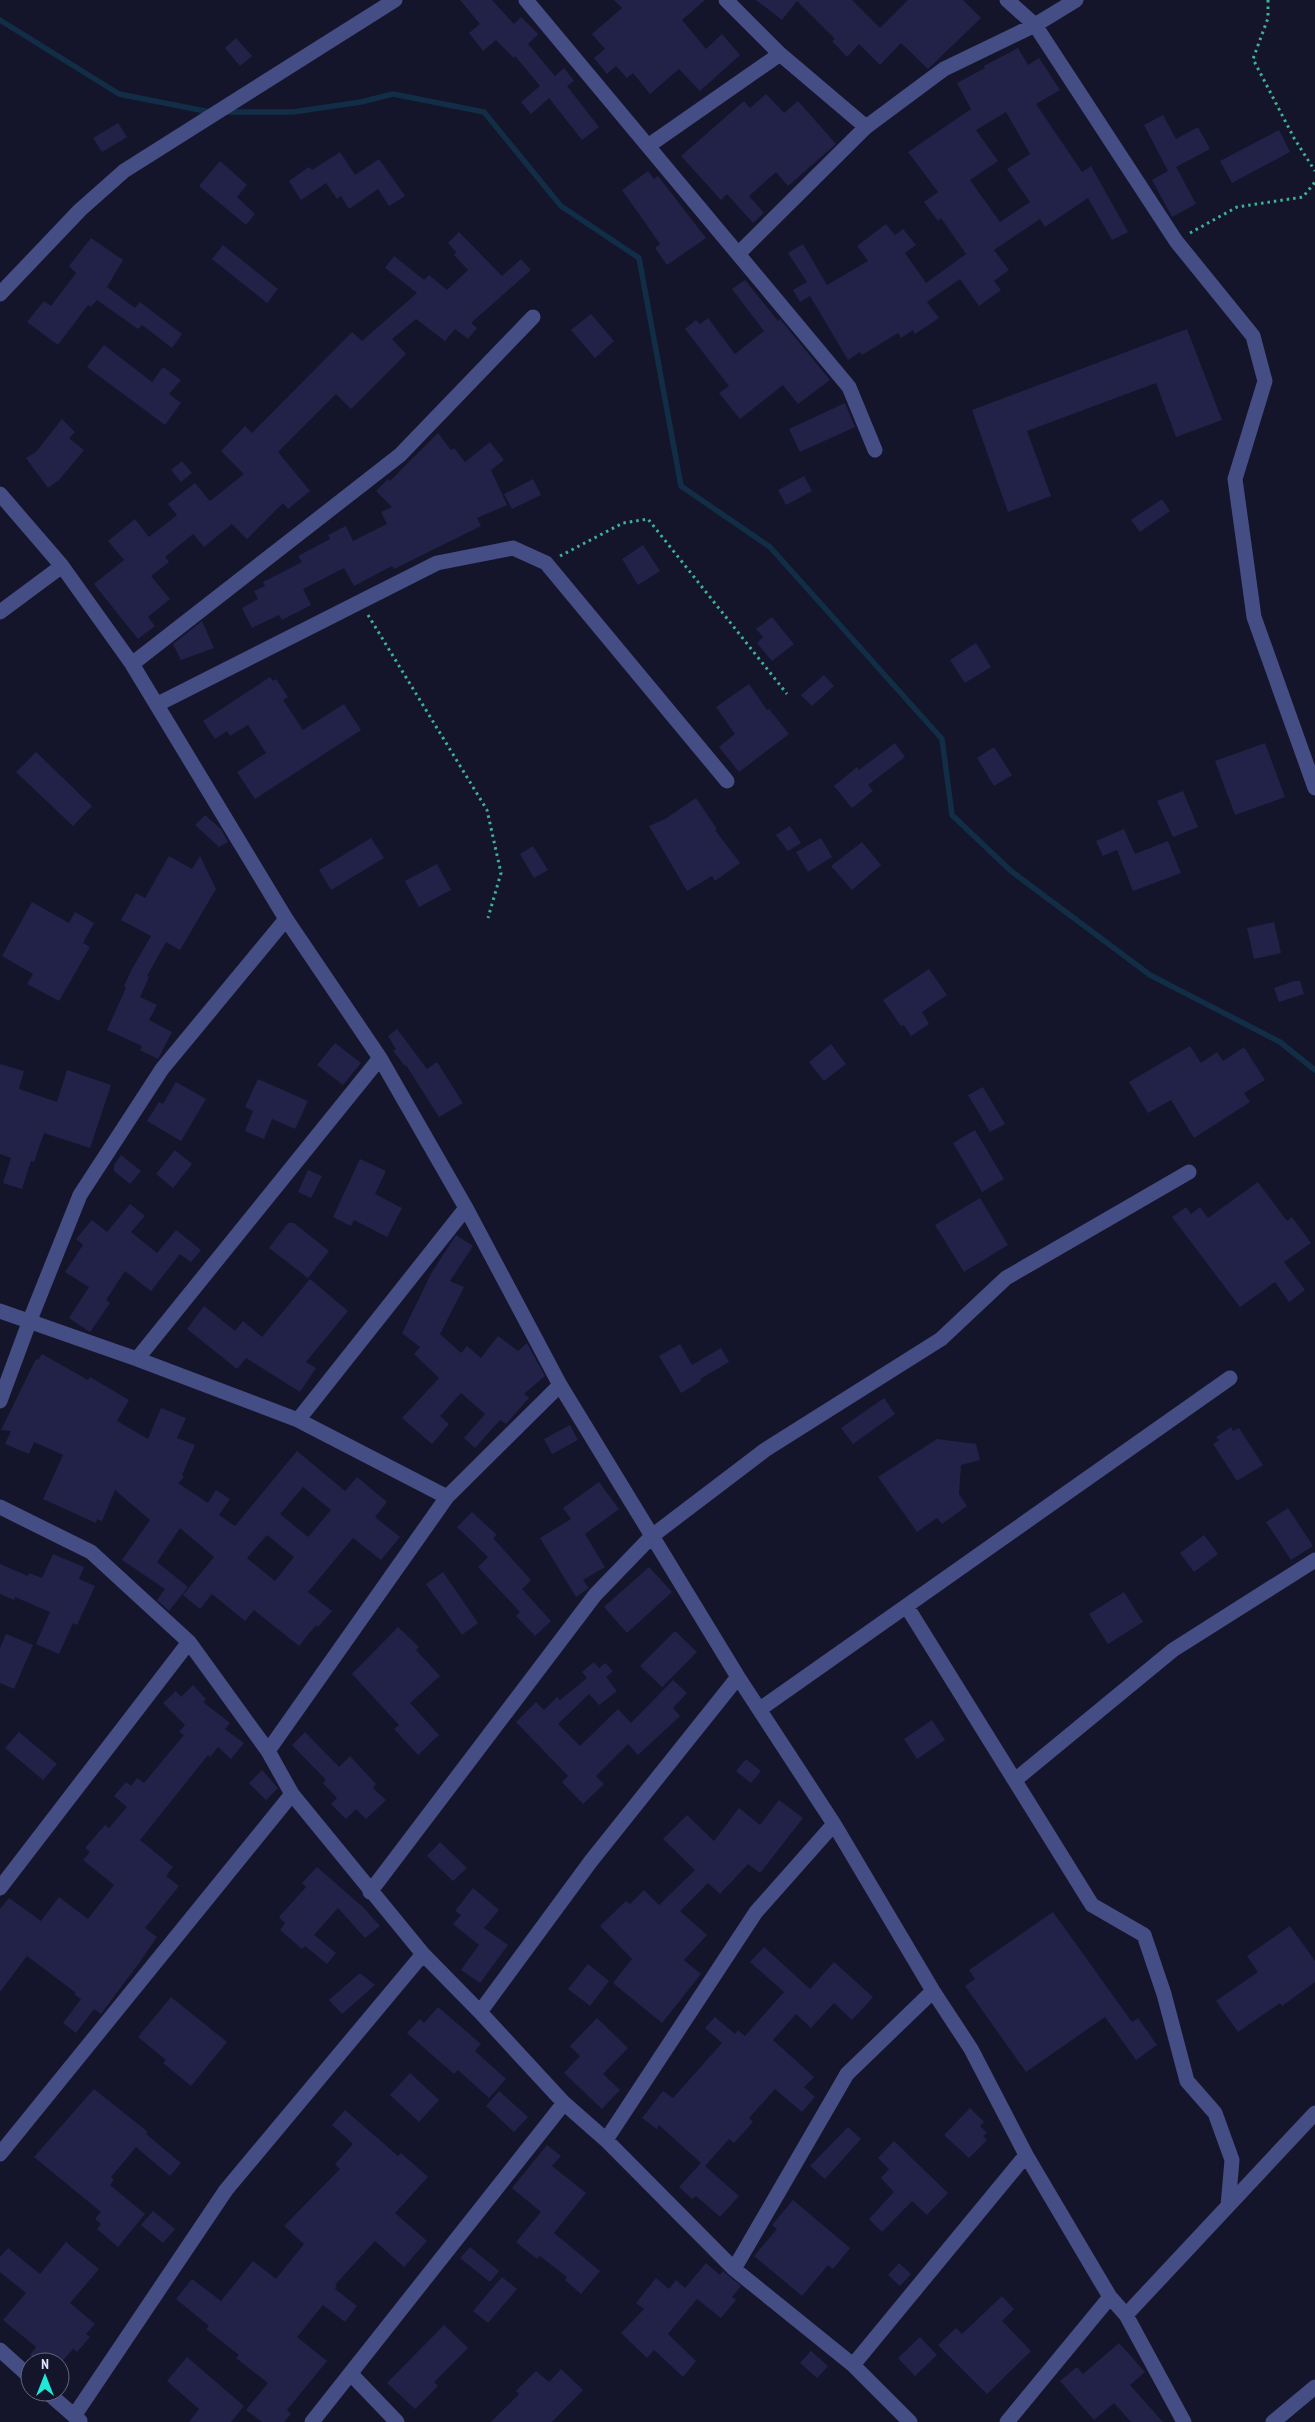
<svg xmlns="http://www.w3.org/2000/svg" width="1315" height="2422" viewBox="0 0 1315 2422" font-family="'PT Sans Narrow',sans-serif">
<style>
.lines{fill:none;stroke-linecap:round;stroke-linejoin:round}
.stream{stroke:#112e46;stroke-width:5.5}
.building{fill:#222249;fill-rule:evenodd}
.path{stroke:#3eb295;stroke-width:3;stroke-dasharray:2.5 4;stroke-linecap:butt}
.minor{stroke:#444d84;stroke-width:15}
</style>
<rect width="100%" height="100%" fill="#14142a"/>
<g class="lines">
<path class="stream" d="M0,20L119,94L210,112
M224,112H293L361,102L393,94L484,112L561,206L639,258L681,486L770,547L942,739L952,815L1011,871L1150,975L1280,1042L1315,1070"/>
</g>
<path class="building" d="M460,0H492L514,24L521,17L538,34L528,44L555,76L564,68L574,81L567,86L599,127L582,140L549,98L531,114L521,102L540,86L515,56L514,58L496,40L483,51L469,33L480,24Z
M614,0H705L682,20L706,49L722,34L740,55L700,91L679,69L650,94L633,73L627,78L616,66L607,74L594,58L605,49L592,34L622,8Z
M756,0H852L880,28L908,0H963L981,18L928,69L901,43L880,65L859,44L847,57L832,41L835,39L797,1L782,20Z
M236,38L252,56L240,66L225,48Z
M1018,48L1028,65L1039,58L1060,90L1036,104L1082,172L1091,166L1128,232L1112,240L1088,198L1045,227L1040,219L994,250L1009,270L994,281L1001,290L979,306L960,279L927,302L939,318L915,334L913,330L901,338L898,333L862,355L860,352L848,360L810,296L800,302L793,290L807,282L788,253L803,244L827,285L868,261L857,246L886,224L895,235L903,229L916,245L905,253L926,283L966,254L941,218L938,221L924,202L938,192L908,152L971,109L957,83L985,68L984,66ZM1006,112L1030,154L1007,169L1030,202L1000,222L970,180L998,161L976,130Z
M766,94L784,113L798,101L836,144L788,186L776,172L749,196L764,213L753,223L727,194L721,200L681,156L744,101L750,108Z
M1163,115L1176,139L1198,127L1210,149L1176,167L1196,204L1172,217L1152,180L1168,171L1144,125Z
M118,123L127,137L102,152L93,138Z
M1279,130L1290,152L1232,183L1220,161Z
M340,152L355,175L379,159L405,196L389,206L378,189L349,209L341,196L337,199L326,183L301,200L289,181L309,167L312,170Z
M220,161L247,185L237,197L255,214L246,225L199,186Z
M648,171L654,179L658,176L706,238L667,265L655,248L660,244L622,190Z
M459,232L502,276L521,259L531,270L471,323L477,328L468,339L455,329L445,341L416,319L392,339L406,354L351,409L336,394L278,452L310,491L288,509L283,503L247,539L232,524L204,547L193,534L165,557L169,562L151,576L170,599L148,617L155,626L138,639L94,584L124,560L108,541L135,519L149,537L177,515L168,504L195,483L210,501L244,474L221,451L245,426L252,433L352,332L362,341L417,293L385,268L394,256L424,280L429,275L447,290L468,270L454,255L456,252L448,243Z
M91,238L123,260L107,287L135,308L140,302L182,334L172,348L142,325L138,329L97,300L91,307L88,305L58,345L27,322L44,301L51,306L76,273L69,266Z
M223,245L278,289L267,303L212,259Z
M745,280L778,321L780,319L830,380L798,404L783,385L740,419L719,393L729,386L685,329L696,320L700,324L708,318L735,354L764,331L732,289Z
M591,314L614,341L595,358L571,330Z
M1187,329L1222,420L1176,437L1156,383L1027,431L1051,496L1008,512L972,410Z
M104,345L152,382L163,367L181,380L169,394L181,403L165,425L87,367Z
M845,403L855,427L800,452L789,429Z
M62,419L75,432L69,438L84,450L59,480L48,488L26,458L36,452Z
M438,433L451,450L454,448L465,462L490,442L504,460L491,470L507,505L477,518L481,526L394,569L392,566L354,586L344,568L303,589L311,605L282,620L279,615L252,628L242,608L258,599L254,591L265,586L263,582L302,562L298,556L330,539L328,535L346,526L353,541L387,524L381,512L392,507L376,491L388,479L390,481Z
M182,461L192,473L181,482L171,470Z
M804,476L812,491L786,505L778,490Z
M533,479L541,495L512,509L504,494Z
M1162,499L1170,511L1140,532L1131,520Z
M643,545L660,571L638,585L622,559Z
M772,617L794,644L772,661L757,643L763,637L756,629Z
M202,621L214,648L181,660L173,644Z
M976,643L991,667L965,683L950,660Z
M824,675L834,686L812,706L801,695Z
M270,677L273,681L276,679L288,697L283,700L303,730L344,704L361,730L255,799L237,772L266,753L248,725L230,736L227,731L215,739L203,721Z
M749,684L767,710L769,709L789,734L739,772L719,747L735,734L716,707Z
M895,743L905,757L868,785L873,791L852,808L834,786L857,767L859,770Z
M1265,743L1285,797L1235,815L1215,761Z
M994,747L1012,775L994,786L977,758Z
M36,752L92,806L73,826L16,772Z
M1183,791L1198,827L1173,837L1157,801Z
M696,798L717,829L715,830L740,863L715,881L712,876L687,891L649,826L665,819Z
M205,815L221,829L228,842L219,847L195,825Z
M790,826L801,843L788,851L776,835Z
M1124,829L1135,854L1168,841L1181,873L1133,891L1117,850L1103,856L1096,841Z
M371,838L384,858L331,890L319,870Z
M821,838L832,857L808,872L796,852Z
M862,842L881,865L852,890L831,866Z
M533,846L548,870L534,878L520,854Z
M169,856L192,869L200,856L216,889L180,950L166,942L147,976L149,977L140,997L157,1005L149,1020L172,1032L158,1059L140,1050L142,1046L107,1030L126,988L124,986L132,969L151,936L121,920L136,893L145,898Z
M437,864L451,890L419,907L405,881Z
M32,902L69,923L75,912L94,923L83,943L90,947L59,1001L27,984L33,974L2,956Z
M1274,922L1281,953L1254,959L1247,928Z
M929,969L947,995L922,1012L929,1024L911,1036L904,1025L901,1026L883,1000Z
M1294,981H1300L1304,994L1279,1002L1274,988Z
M397,1029L427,1069L437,1062L463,1103L439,1117L406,1065L405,1066L393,1051L396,1049L388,1036Z
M335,1043L361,1063L343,1085L317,1065Z
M831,1044L846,1064L824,1081L809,1062Z
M1190,1046L1201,1063L1217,1052L1223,1061L1244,1047L1265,1080L1244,1093L1250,1102L1194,1138L1171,1100L1148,1113L1129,1082Z
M0,1064L24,1071L19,1089L57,1102L67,1070L111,1085L90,1148L44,1133L34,1162L31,1161L22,1189L3,1183L11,1158L0,1154Z
M258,1079L308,1101L295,1129L272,1119L264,1139L245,1131L253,1111L245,1107Z
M176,1082L206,1099L181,1141L147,1121L159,1102L163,1104Z
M983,1087L1005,1124L990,1132L968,1095Z
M975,1130L1004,1179L982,1192L953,1143Z
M175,1150L192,1164L173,1188L156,1174Z
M121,1155L141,1171L130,1184L114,1171V1165Z
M360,1159L386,1171L375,1194L402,1208L387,1237L354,1220L351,1226L333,1217Z
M308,1170L322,1176L311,1198L298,1192Z
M1258,1182L1287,1221L1292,1217L1311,1243L1284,1262L1305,1290L1289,1302L1275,1282L1240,1307L1172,1217L1186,1207L1191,1214L1200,1207L1208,1218Z
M980,1198L1008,1245L964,1272L935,1225Z
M130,1204L145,1216L131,1232L157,1253L176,1230L201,1250L191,1262L180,1254L151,1291L125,1271L106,1300L110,1303L90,1332L69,1318L89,1287L65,1272L83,1245L76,1239L92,1220L107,1232Z
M288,1223H294L329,1251L308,1278L269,1248Z
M456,1235L473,1246L450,1281L464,1287L440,1334L461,1353L467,1346L481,1358L498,1336L518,1351L527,1343L545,1376L524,1394L529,1398L506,1424L500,1420L475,1448L464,1438L485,1414L461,1393L440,1416L449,1424L432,1444L402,1418L439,1378L414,1354L420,1347L402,1333L432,1272Z
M310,1279L348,1311L306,1362L316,1368L300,1392L246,1358L237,1369L187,1329L204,1306L235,1331L243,1321L262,1337Z
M680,1344L692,1365L721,1348L729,1362L700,1379L701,1381L681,1393L659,1356Z
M42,1354L88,1380L90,1377L129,1400L117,1421L148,1439L161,1408L186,1418L177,1438L195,1445L182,1475L184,1477L178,1483L208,1503L216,1490L230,1499L219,1515L235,1526L297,1451L345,1491L357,1477L387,1502L375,1517L400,1537L381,1560L353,1538L308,1592L332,1611L318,1627L316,1625L299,1646L254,1610L245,1621L212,1594L200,1609L183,1595L214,1557L180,1528L157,1562L188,1587L169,1611L157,1600L165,1589L122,1560L150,1520L115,1490L102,1521L97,1519L96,1523L43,1499L63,1455L34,1442L29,1454L5,1444L11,1431L1,1430L36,1359L38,1360ZM303,1487L331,1510L308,1537L280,1514ZM267,1535L294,1557L275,1581L247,1558Z
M884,1398L895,1414L853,1444L841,1428Z
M570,1425L578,1440L552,1454L544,1439Z
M1231,1427L1233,1431L1239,1428L1263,1465L1237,1481L1213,1444L1219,1440L1216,1437Z
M937,1439L976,1444L980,1460L961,1465L959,1494L967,1506L942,1524L937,1518L917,1532L878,1477Z
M599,1482L619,1509L585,1534L605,1567L583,1580L589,1588L576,1597L540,1538L571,1519L563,1508Z
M1288,1508L1313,1546L1291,1560L1266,1522Z
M472,1512L497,1535L493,1538L531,1580L522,1589L551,1621L535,1636L516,1616L520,1612L478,1567L488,1557L457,1527Z
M1204,1535L1218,1554L1194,1572L1180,1553Z
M53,1554L84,1567L79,1579L95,1586L77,1625L73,1623L59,1654L36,1644L50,1612L15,1597L14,1600L0,1594V1564L28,1576L29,1573L42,1578Z
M649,1567L672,1592L627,1633L604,1607Z
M443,1572L478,1623L462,1635L426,1584Z
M1124,1592L1143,1622L1108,1644L1089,1614Z
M398,1627L419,1647L416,1650L440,1676L410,1703L439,1735L418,1755L394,1729L399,1725L352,1674Z
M675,1631L697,1652L662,1687L640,1666Z
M6,1634L33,1645L14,1689L0,1683V1648Z
M594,1662L599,1668L605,1663L613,1671L606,1677L617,1691L599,1705L589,1694L558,1724L580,1746L618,1709L631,1723L673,1680L687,1693L673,1708L680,1716L638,1755L628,1744L596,1776L604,1784L583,1804L562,1782L568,1776L516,1722L536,1702L544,1710L557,1697L560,1700L587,1678L582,1672Z
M193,1685L206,1699L203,1702L230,1723L225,1729L244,1743L231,1759L218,1747L210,1757L208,1755L140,1840L173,1867L166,1876L179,1886L145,1928L157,1937L139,1963L101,2014L94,2009L76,2033L63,2023L81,1999L74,1994L76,1993L27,1956L0,1992V1909L9,1898L41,1921L59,1897L88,1919L114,1885L83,1860L90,1852L85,1848L105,1825L109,1828L127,1807L114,1796L126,1782L131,1786L137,1778L144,1783L184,1735L179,1732L185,1725L163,1703L176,1691L181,1697Z
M932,1720L945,1740L917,1759L904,1739Z
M19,1732L57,1764L43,1780L5,1748Z
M305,1732L339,1767L350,1756L376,1784L373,1788L386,1800L366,1819L356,1809L346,1819L331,1804L337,1798L323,1783L326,1780L292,1745Z
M746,1759L761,1771L751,1783L736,1771Z
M262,1770L278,1788L266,1800L249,1783Z
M779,1800L803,1818L760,1873L748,1864L720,1894L708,1883L680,1911L707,1935L684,1960L701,1974L662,2023L613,1983L632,1959L600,1926L626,1901L630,1904L644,1890L659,1905L695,1870L663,1839L687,1815L714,1841L739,1808L760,1825Z
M440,1842L467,1868L453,1881L427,1856Z
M317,1867L364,1908L380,1926L365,1938L338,1908L314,1935L336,1953L327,1964L305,1946L302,1949L280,1930L285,1923L279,1917L306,1887L302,1883Z
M473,1888L499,1910L484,1928L508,1945L480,1983L461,1970L479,1945L453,1924L461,1915L455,1911Z
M1053,1912L1132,2022L1138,2018L1157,2045L1136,2060L1105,2017L1026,2072L965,1986L975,1979L969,1970Z
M1290,1926L1315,1961V1982L1282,2006L1280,2003L1238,2032L1216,2001L1258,1972L1247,1956Z
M764,1947L810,1989L834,1962L873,1997L852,2020L834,2003L811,2028L796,2014L773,2040L814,2077L804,2087L815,2097L802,2112L775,2089L749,2118L753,2122L734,2143L729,2139L705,2166L739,2196L720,2217L696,2196L692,2199L679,2187L701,2163L659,2125L657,2129L642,2118L663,2091L673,2098L722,2043L705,2028L715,2017L735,2034L738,2030L745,2036L784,1992L750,1962Z
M588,1964L609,1981L590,2006L568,1989Z
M360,1973L375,1985L342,2014L329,2000Z
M171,1997L227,2042L191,2086L163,2063L166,2060L138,2037Z
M438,2007L481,2044L475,2051L506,2079L489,2098L458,2070L454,2074L407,2033L420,2019L424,2023Z
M597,2018L628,2048L603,2074L620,2090L602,2109L564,2073L580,2056L570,2046Z
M410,2073L439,2100L419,2122L390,2095Z
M94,2089L148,2132L146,2134L181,2163L170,2176L136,2147L111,2177L114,2180L110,2185L145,2214L118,2247L97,2229L101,2224L95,2219L101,2212L34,2157Z
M499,2091L528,2117L514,2132L486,2106Z
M970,2108L984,2122L980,2126L987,2133L983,2136L987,2140L969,2158L944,2135Z
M345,2110L398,2156L401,2153L428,2177L395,2213L427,2241L404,2267L375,2241L335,2285L337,2286L335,2289L357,2306L345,2322L323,2305L297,2337L327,2361L287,2410L291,2414L284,2422H262L246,2410L268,2383L236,2358L239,2355L206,2329L209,2326L176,2299L192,2279L221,2301L253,2261L276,2279L304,2244L284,2226L340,2169L335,2164L353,2144L332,2125Z
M848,2127L861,2139L825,2179L810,2166Z
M894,2141L948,2193L927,2215L912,2201L882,2232L869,2219L894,2192L881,2178L889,2169L878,2158Z
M547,2145L561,2156L552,2166L586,2193L554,2233L600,2271L581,2294L565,2280L567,2277L540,2256L537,2259L516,2242L541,2212L512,2188Z
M793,2200L850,2248L833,2269L828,2265L802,2296L754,2256L777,2229L772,2225Z
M153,2211L175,2229L163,2243L141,2225Z
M66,2242L99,2269L70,2303L95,2324L86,2334L90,2337L77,2352L73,2349L62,2362H39L30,2355L36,2347L3,2320L26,2293L0,2272V2257L8,2248L40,2274Z
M470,2247L499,2271L490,2282L460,2258Z
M706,2263L720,2275L723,2271L741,2286L732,2297L736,2300L721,2318L697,2299L668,2334L696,2361L683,2377L654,2350L647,2358L621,2333L644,2309L636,2303L656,2278L669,2289L676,2280L685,2288Z
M899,2263L911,2274L900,2286L888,2275Z
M502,2277L517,2289L488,2323L473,2311Z
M1002,2296L1014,2309L1002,2321L1031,2351L987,2394L938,2345L956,2328L962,2334Z
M444,2325L468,2348L434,2382L438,2386L415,2409L387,2383Z
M920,2337L937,2355L915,2376L898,2358Z
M1119,2343L1145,2372L1130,2385L1163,2422H1131L1114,2403L1094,2420L1060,2381L1077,2367L1083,2374Z
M811,2351L828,2366L817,2378L800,2363Z
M187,2357L244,2406L231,2422H189L199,2409L167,2381Z
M561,2369L583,2390L552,2422H491L519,2394L516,2391L536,2371L549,2382Z"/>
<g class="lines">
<path class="path" d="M1268,0V18L1253,59L1294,138L1315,171
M1190,233L1237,207L1303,197L1315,182
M560,556L623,523L648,519L787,694
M368,615L487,810L501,873L488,918"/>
<path class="minor" d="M526,0L849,387L875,450
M726,0L780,54L866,127L944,69L1035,25L1076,0
M1007,0L1035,25L1176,241L1253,336L1265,381L1235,479L1254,617L1315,788
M648,146L780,54
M739,253L866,127
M0,294L80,210L124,171L395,0
M0,494L62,566L132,664L286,919L380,1058L466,1208L560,1385L738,1677L834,1824L933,1991L971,2049L1026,2155L1110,2297L1126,2315L1184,2422
M0,612L62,566
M132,664L400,455L533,317
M158,704L437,563L513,548L546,563L727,781
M0,1311L137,1359L298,1420L447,1497
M137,1359L380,1058
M0,1401L30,1320L80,1195L162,1069L286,919
M298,1420L466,1208
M0,1507L91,1552L189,1642L268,1751L292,1794L423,1954L480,2012L564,2103L606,2140L734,2269L853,2365L910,2422
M907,1607L1092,1905L1144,1935L1164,1994L1187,2081L1215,2113L1232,2160L1228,2206
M760,1709L1230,1378
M268,1751L447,1497L560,1385
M1015,1780L1173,1650L1315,1560
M0,1888L189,1642
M370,1892L595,1595L652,1536L765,1450L941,1339L1006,1278L1189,1172
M480,2012L591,1861L738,1677
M606,2140L756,1912L834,1824
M0,2154L292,1794
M734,2269L847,2074L933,1991
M1126,2315L1315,2113
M0,2350L30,2377
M853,2365L1026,2155
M351,2374L397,2422
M47,2392L80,2421
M74,2416L226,2190L423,1954
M312,2422L564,2103
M1007,2422L1110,2297
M1273,2422L1315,2387"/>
</g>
<g transform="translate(45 2377)"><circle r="24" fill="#14142a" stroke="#66667e"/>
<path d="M0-4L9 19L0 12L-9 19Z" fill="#1fe8d7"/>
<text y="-8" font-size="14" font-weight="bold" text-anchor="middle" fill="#e0e2fc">N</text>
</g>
</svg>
